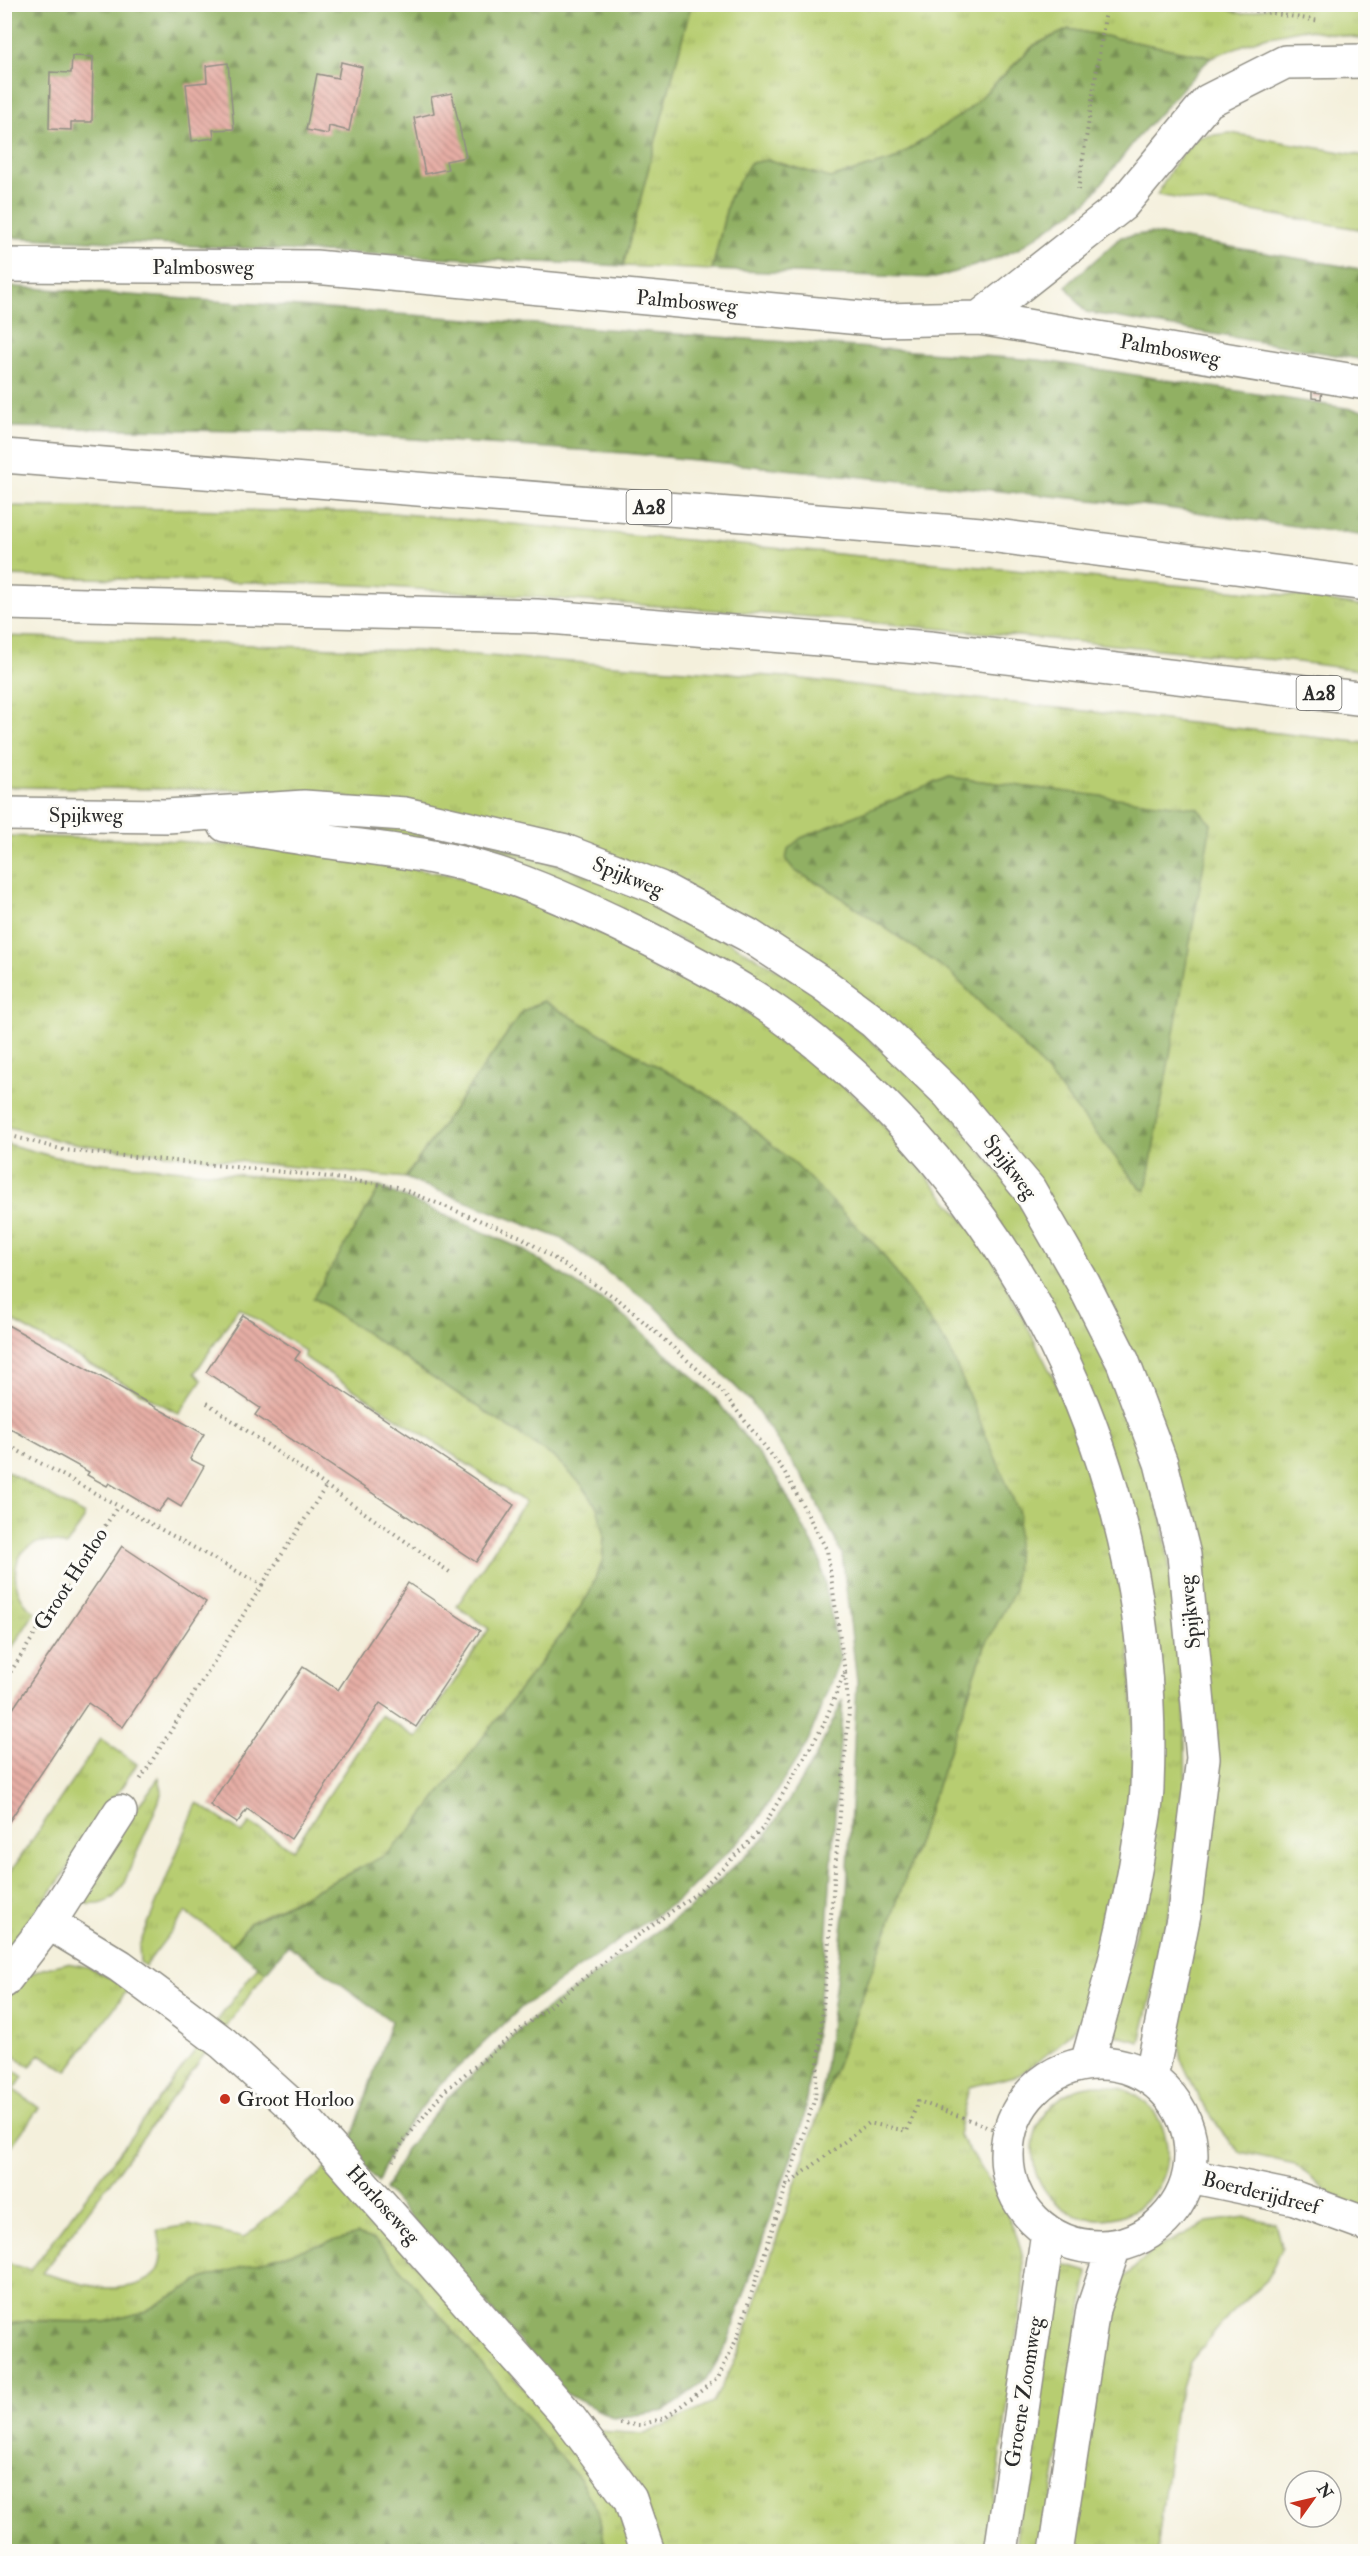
<svg xmlns="http://www.w3.org/2000/svg" width="1370" height="2556" viewBox="0 0 1370 2556" font-family="'IM FELL Double Pica',serif">
<style>
.grass{fill:url(#grass-tufts);stroke:#717c4e;stroke-width:1.5;fill-rule:evenodd}
.forest{fill:url(#forest-firs);stroke:#5e6e47;stroke-width:1.5}
.building{fill:url(#building-back-hatch)}
.lines{fill:none;stroke-linecap:round;stroke-linejoin:round}
.minor-casing{stroke:#908e84;stroke-width:36}
.major-casing{stroke:#908e84;stroke-width:36}
.highway-casing{stroke:#908e84;stroke-width:36}
.path{stroke:#908e84;stroke-width:4;stroke-dasharray:1.5 4.5;stroke-linecap:butt}
.minor{stroke:#fff;stroke-width:33}
.major{stroke:#fff;stroke-width:33}
.highway{stroke:#fff;stroke-width:33}
.poi-dot{fill:#c8321e;stroke:#fdfcf7;stroke-width:2}
.labels{text-anchor:middle;dominant-baseline:central;stroke-width:6;stroke-linejoin:round;paint-order:stroke}
.shield{fill:#fdfcf7;stroke:#6a6a68;stroke-width:1.5}
.shield-label{font-size:20px;font-weight:bold;fill:#2b2b2b}
.street-label{font-size:21px;fill:#2b2b2b;stroke:#fdfcf7}
.poi-label{font-size:21px;fill:#2b2b2b;stroke:#fdfcf7;text-anchor:start}
</style>
<defs>
<pattern id="grass-tufts" width="24" height="20" patternUnits="userSpaceOnUse" patternTransform="scale(1.5)"><rect width="24" height="20" fill="#b7cd71"/><path d="M3 7l-1-3M5 7V3M7 7l1-3M15 17l-1-3M17 17v-4M19 17l1-3" fill="none" stroke="#9eb062"/></pattern>
<pattern id="forest-firs" width="22" height="20" patternUnits="userSpaceOnUse" patternTransform="scale(1.5)"><rect width="22" height="20" fill="#91b063"/><path d="M5 1l3.5 6h-7zM16 11l3.5 6h-7z" fill="#778f52"/></pattern>
<pattern id="building-back-hatch" width="6" height="6" patternUnits="userSpaceOnUse" patternTransform="scale(1.5)"><rect width="6" height="6" fill="#e6aea5"/><path d="M-1 5l2 2M0 0l6 6M5-1l2 2" fill="none" stroke="#bb8e87"/></pattern>
</defs>
<rect width="100%" height="100%" fill="#fdfcf7"/>
<filter id="ink" filterUnits="userSpaceOnUse"><feTurbulence type="fractalNoise" baseFrequency=".0167" numOctaves="2"/><feDisplacementMap in="SourceGraphic" scale="12" xChannelSelector="R" yChannelSelector="G"/><feConvolveMatrix kernelMatrix="1 2 1 2 8 2 1 2 1" color-interpolation-filters="sRGB"/></filter>
<filter id="wash" filterUnits="userSpaceOnUse"><feTurbulence type="fractalNoise" baseFrequency=".008" numOctaves="4" result="noise"/><feDisplacementMap in="SourceGraphic" scale="24" xChannelSelector="R" yChannelSelector="G"/><feGaussianBlur stdDeviation="1.35" result="paint"/><feColorMatrix in="noise" values="0 0 0 0 0 0 0 0 0 0 0 0 0 0 0 0 0 1.4 0 .05"/><feComposite in="paint" operator="in"/></filter>
<g filter="url(#wash)">
<rect width="100%" height="100%" fill="#f4f0dc"/>
<path class="grass" d="M1214,4L1243,14L1275,5H1365V39L1304,29L1265,37L1211,57L1069,29L1034,45L968,110L893,160L830,178L770,160L729,198L712,270L623,266L691,5Z
M1230,133L1365,156V230L1157,195L1175,163L1198,137Z
M5,506L393,513L1306,597L1365,607V671L1298,662L813,617L361,585L5,576Z
M5,636L418,651L785,677L1365,743V2215L1343,2204L1295,2164L1241,2152L1230,2143L1198,2097L1182,2061L1176,2029L1205,1620L1074,1239L782,939L338,795L255,790L5,787ZM949,777L1197,809L1211,824L1036,1059L951,973L827,888L795,871L922,789Z
M303,824L401,826L549,861L662,904L810,988L938,1099L1007,1183L1054,1254L1120,1385L1163,1523L1184,1671L1186,1808L1165,1939L1140,2042L1111,2034L1140,1912L1136,1526L985,1205L684,941Z
M4,836L162,840L291,850L451,875L515,893L710,985L775,1031L866,1105L986,1246L1058,1387L1108,1519L1127,1626L1134,1716L1131,1818L1104,1970L1081,2021L1054,2049L1019,2075L969,2087L958,2135C981,2165 1015,2219 1022,2255C1024,2266 1023,2278 1023,2288L988,2551H661C643,2504 632,2471 599,2431L645,2434L713,2403L739,2352L820,2109L890,1922L985,1646L1014,1591L797,1166L722,1103L543,1001L523,1011L405,1178L106,1148L61,1141L5,1126Z
M4,1143L55,1157L103,1163L380,1187L314,1298L555,1458L582,1485L597,1507L604,1531L603,1559L589,1594L563,1633L414,1827L386,1855L250,1922L232,1945L186,1912L145,1966L140,1962L139,1946L197,1803L242,1833L250,1823L293,1850L381,1715L417,1738L489,1629L457,1606L525,1502L304,1357L306,1352L239,1307L195,1373L202,1380L179,1414L5,1317Z
M5,1470L84,1515V1519L66,1546C13,1525 0,1588 35,1612L5,1659Z
M101,1739L137,1764L64,1874L5,1954V1880Z
M159,1778L162,1790L159,1801L123,1885C114,1900 105,1906 87,1904L82,1898L132,1814Z
M67,1963L88,1967L129,1988L67,2071L40,2054L30,2067L5,2049C5,2036 0,2014 5,2001C15,1975 43,1968 67,1963Z
M258,1966L266,1972L225,2029L216,2022Z
M202,2042L210,2047L42,2273C74,2281 106,2295 138,2284C145,2281 153,2279 157,2271C164,2259 160,2243 158,2230L189,2225L244,2238L329,2166L584,2456L610,2493L636,2551H606L598,2512L580,2480L373,2239L204,2278L144,2312L105,2322L28,2321L5,2325V2263L31,2270Z
M5,2064L23,2077L14,2090L39,2108L5,2155Z
M1033 2152a67 67 0 1 1 134 0a67 67 0 1 1-134 0Z
M1246,2217L1275,2223L1282,2249L1267,2280L1229,2315L1190,2362L1174,2414L1157,2551L1072,2552L1105,2331L1117,2285L1153,2250L1208,2222Z
M1061,2264L1088,2272L1043,2551L1015,2552L1021,2488Z"/>
<path class="forest" d="M5,5H691L623,266L5,237Z
M1069,29L1211,57L1137,138L1088,201L1018,249L990,261L935,278L712,270L729,198L750,163L769,160L830,178L893,160L968,110L1035,45Z
M1150,233L1365,270V360L1086,312L1066,286L1121,237Z
M5,286L1039,360L1365,411V536L1160,507L625,453L307,432L5,427Z
M949,777L1197,808L1211,824L1146,1190L1141,1189L1036,1059L951,973L827,888L795,871L786,860L788,849L801,838Z
M543,1001L722,1103L797,1166L880,1250L948,1346L1019,1513L1014,1591L985,1646L890,1922L820,2109L847,1891L857,1682L842,1554L808,1485L751,1402L655,1307L560,1238L405,1178L523,1011Z
M380,1187L520,1248L616,1309L711,1393L777,1478L819,1556L840,1658L807,1744L754,1826L682,1897L522,2007L440,2084L396,2140L378,2182L348,2150L391,2021L288,1945L266,1972L232,1945L250,1923L386,1855L414,1827L563,1633L589,1594L603,1559L604,1531L597,1507L582,1485L555,1458L313,1298Z
M843,1700L825,1957L803,2123L727,2344L707,2379L665,2411L614,2418L564,2393L385,2189L406,2149L448,2097L531,2020L690,1908L766,1836L816,1756Z
M357,2234L373,2239L383,2248L580,2480L598,2512L606,2551H5V2325L28,2321L105,2322L144,2312L204,2278Z"/>
<g id="blocks">
<path class="building" d="M72,56L93,57L92,122H71V130L49,129L50,72L71,73Z
M341,62L362,67L349,131L329,126L328,134L306,130L317,74L338,78Z
M228,63L234,129L213,130L214,138L192,141L186,84L207,82L206,66Z
M452,93L466,157L446,161L448,169L425,174L414,118L434,113L431,97Z
M1312,389L1322,390L1321,399L1312,398Z
M243,1315L300,1352L295,1359L514,1505L476,1562L255,1415L260,1408L206,1372Z
M4,1323L204,1434L190,1459L204,1466L181,1507L168,1499L158,1512L109,1483L107,1486L87,1475L89,1472L4,1425Z
M122,1546L206,1602L123,1727L88,1703L4,1829V1722Z
M408,1583L480,1631L416,1727L380,1703L291,1839L247,1809L237,1823L210,1805L303,1667L338,1690Z"/>
</g>
</g>
<g filter="url(#ink)">
<use href="#blocks" fill-opacity="0" stroke="#908e84" stroke-width="1.5"/>
<g class="lines">
<defs>
<path id="minor" d="M4,265L315,267L882,320L979,318L1366,383
M979,318L1122,205L1208,101L1285,62L1366,61
M49,1923L120,1966L174,2006L223,2043L297,2110L564,2411L630,2499L648,2552
M4,1981L49,1923L120,1812
M1190,2176L1295,2198L1366,2224"/>
<path id="major" d="M4,814L167,816L304,807L405,814L562,850L660,888L748,935L823,984L874,1022L948,1093L1029,1189L1083,1283L1123,1362L1161,1463L1184,1555L1203,1758L1184,1914L1151,2078
M225,825C260,831 295,837 330,842C387,850 442,855 496,873C543,888 590,910 635,932C689,959 747,989 795,1026C1030,1207 1160,1490 1147,1786C1147,1803 1143,1821 1140,1839C1129,1915 1108,1989 1087,2063
M1007 2155a92 92 0 1 1 184 0a92 92 0 1 1-184 0Z
M1001,2552L1048,2233
M1056,2552L1093,2309L1114,2247"/>
<path id="highway" d="M4,456L981,534L1366,584
M4,603L537,616L929,648L1366,699"/>
</defs>
<use href="#minor" class="minor-casing"/>
<use href="#major" class="major-casing"/>
<use href="#highway" class="highway-casing"/>
<path class="path" d="M1214,4L1320,21
M1078,190L1107,4
M4,1134L64,1150L314,1175L397,1187L521,1237L619,1300L720,1389L784,1471L827,1550L845,1672L823,1726L762,1829L697,1893L626,1944L443,2092L400,2146L393,2161
M207,1403L451,1573
M4,1443L262,1585L140,1780
M262,1585L325,1488
M4,1682L118,1506
M786,2186L869,2123L907,2131L918,2101L1008,2134
M620,2424L640,2425L665,2418L718,2378L737,2338L815,2098L849,1711L845,1673"/>
<use href="#minor" class="minor"/>
<use href="#major" class="major"/>
<use href="#highway" class="highway"/>
</g>
</g>
<circle class="poi-dot" cx="225" cy="2099" r="6"/>
<g class="labels">
<g class="shield">
<rect x="626.5" y="490" width="45" height="34" rx="4.5"/>
<rect x="1296.5" y="676" width="45" height="34" rx="4.5"/>
</g>
<g class="shield-label">
<text x="649" y="507">A28</text>
<text x="1319" y="693">A28</text>
</g>
<g class="street-label">
<text x="203" y="267">Palmbosweg</text>
<text transform="translate(687 302) rotate(5)">Palmbosweg</text>
<text transform="translate(1170 350) rotate(10)">Palmbosweg</text>
<text x="86" y="815">Spijkweg</text>
<text transform="translate(628 877) rotate(22)">Spijkweg</text>
<text transform="translate(1010 1167) rotate(53)">Spijkweg</text>
<text transform="translate(71 1579) rotate(-57)">Groot Horloo</text>
<text transform="translate(1190 1612) rotate(-96)">Spijkweg</text>
<text transform="translate(1261 2193) rotate(14)">Boerderijdreef</text>
<text transform="translate(383 2205) rotate(48)">Horloseweg</text>
<text transform="translate(1024 2392) rotate(-81)">Groene Zoomweg</text>
</g>
<g class="poi-label">
<text x="237" y="2099">Groot Horloo</text>
</g>
</g>
<rect width="1370" height="2556" fill="none" stroke="#fdfcf7" stroke-width="24"/>
<g transform="translate(1313 2499) rotate(56)"><circle r="28" fill="#fdfcf7" stroke="#a9a8a5" stroke-width="1.5"/>
<path d="M0-4.5L10 22L0 15L-10 22Z" fill="#c8321e"/>
<text y="-9" font-size="16" font-weight="bold" text-anchor="middle" fill="#2b2b2b">N</text>
</g>
</svg>
